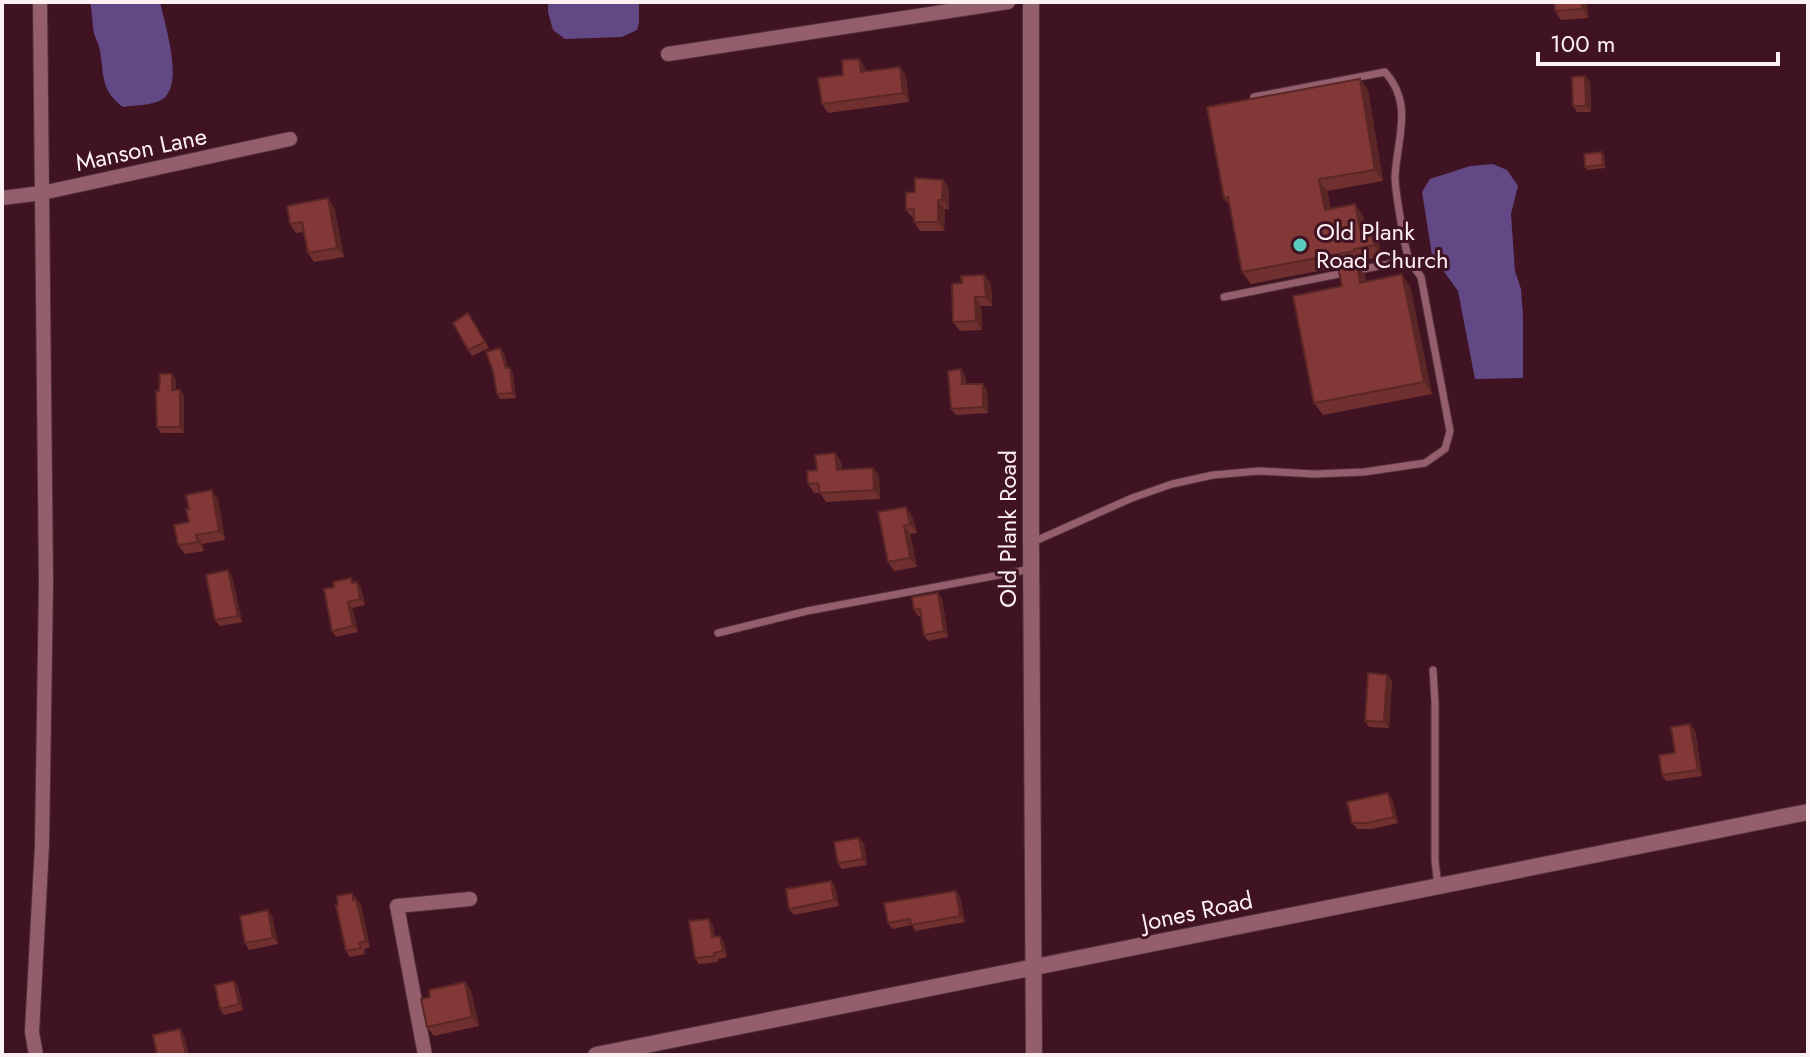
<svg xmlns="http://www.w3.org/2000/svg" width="1810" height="1057" viewBox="0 0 1810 1057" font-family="Jost,sans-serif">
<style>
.water{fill:#634886}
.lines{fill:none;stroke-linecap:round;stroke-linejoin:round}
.service-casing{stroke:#503039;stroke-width:9}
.minor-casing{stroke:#503039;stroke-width:16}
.tertiary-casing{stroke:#503039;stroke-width:18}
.service{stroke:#945e6c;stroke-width:7}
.minor{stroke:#945e6c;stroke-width:14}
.tertiary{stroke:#945e6c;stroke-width:16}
.wall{fill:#70302f}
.shaded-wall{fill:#5b2726}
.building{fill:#823837;stroke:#5b2726;stroke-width:2}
.poi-dot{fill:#59cebe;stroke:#401322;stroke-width:3}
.labels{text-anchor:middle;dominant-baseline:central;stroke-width:6;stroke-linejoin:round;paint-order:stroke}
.street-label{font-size:24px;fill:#fdf0f2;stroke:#401322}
.poi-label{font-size:24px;fill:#fdf0f2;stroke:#401322;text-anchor:start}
</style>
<rect width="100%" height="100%" fill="#401322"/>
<path class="water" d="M90,2H160C165,24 182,78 166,96C158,106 135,105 123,107C101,91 104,76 100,51C99,43 93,35 93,27C92,18 92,11 90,2Z
M548,2H639V22L637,30L622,37L565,39L553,30L548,12Z
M1493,164L1507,170L1518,186L1511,214L1515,271L1521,289L1523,316V378L1475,379L1458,291L1432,255L1422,192L1430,179L1470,166Z"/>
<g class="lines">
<defs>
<path id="service" d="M1224,297L1409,260
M1033,542L1132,498L1172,484L1213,475L1259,471L1314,474L1364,472L1425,463L1445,449L1450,431L1421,277C1418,272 1413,267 1410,262C1405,253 1395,188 1395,177C1397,138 1414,104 1385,72L1254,97
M718,633L807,611L1031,569
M1433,670L1435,703V861L1438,886"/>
<path id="minor" d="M668,54L1008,2
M2,198L42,193L290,139
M36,1055L32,1032L42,845L46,583L40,2
M425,1055L397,906L470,899"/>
<path id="tertiary" d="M1031,2V542L1034,1055
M596,1055L1808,812"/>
</defs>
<use href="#service" class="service-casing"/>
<use href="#minor" class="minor-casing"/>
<use href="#tertiary" class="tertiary-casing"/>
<use href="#service" class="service"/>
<use href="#minor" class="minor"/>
<use href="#tertiary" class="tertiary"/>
</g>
<path class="wall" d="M1587,2L1588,18L1561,20L1555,11Z
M859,59L865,68L866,72L900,67L906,76L909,102L828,113L822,104L843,75Z
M1585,76L1590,82L1591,112H1577L1573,106Z
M1360,79L1368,90L1383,181L1327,191L1331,209L1355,204L1363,216L1366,228L1378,239L1382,257L1362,260V263L1357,264L1365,275L1366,282L1410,286L1432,394L1323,415L1314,403L1345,266L1251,284L1242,272L1230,206L1224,198Z
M1602,152L1604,155L1605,168L1587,170L1585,167Z
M943,180L949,189V209H945L944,231H920L914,222V218H913L906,210L915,192Z
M334,207L344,257L314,262L308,253L304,232L296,233L290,224Z
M952,284H991L992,306H981L982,330L960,331L953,322Z
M468,313L489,348L472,356L468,350Z
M500,348L504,353L508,368L513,373L516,398L500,399L497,394Z
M961,369L965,376L966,384L987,390L988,413L956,415L951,409Z
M176,380V390H180L184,396V433H161L157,427L159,391Z
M835,453L841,462L842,469L873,468L879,476L880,499L826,502L820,493H814L808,484L817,470Z
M218,499L225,540L202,544L204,551L185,554L178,545L189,522Z
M878,512L912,516L917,533L910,534L917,567L894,571L888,562Z
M232,576L242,622L220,626L215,620Z
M354,582H357L361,588L365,605L352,608L358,632L336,637L332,631Z
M938,593L942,599L948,637L928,641L924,635L921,616H918L914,610Z
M1387,675L1392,681L1389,728L1369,727L1365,721Z
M1695,730L1702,776L1666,781L1662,775L1675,753Z
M1388,793L1392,799L1398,823L1372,829H1357L1352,823Z
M859,838L864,844L867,865L842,869L838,863Z
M831,881L835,887L839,906L794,915L789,909Z
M956,891L960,897L965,922L915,931L912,925L892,929L888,923Z
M352,893L361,905L370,947L364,949L365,954L350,957L346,951Z
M268,910L272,916L278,944L249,950L245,943Z
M713,925L715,937L724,942L727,957L718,959V962L699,964L695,958Z
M234,981L238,987L243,1010L224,1015L220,1009Z
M465,982L471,991L479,1026L434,1036L427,1027L430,997Z"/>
<path class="shaded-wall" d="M1582,2H1587L1588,18L1582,9Z
M859,59L865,68L867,81L861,72Z
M900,67L906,76L909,102L903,93Z
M1585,76L1590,82L1591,112L1586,106Z
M1360,79L1368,90L1383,181L1375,170Z
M1319,179L1327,191L1333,222L1325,210Z
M943,180L949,189V209L942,200Z
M328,198L334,207L344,257L337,248Z
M938,200L945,209L944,231L938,222Z
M1355,204L1363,216L1368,240L1360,229Z
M1370,227L1378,239L1382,257L1374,245Z
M1357,264L1365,275L1368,295L1360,283Z
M1402,274L1410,286L1432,394L1424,382Z
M984,275L991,284L992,306L986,297Z
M975,297L981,306L982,330L976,321Z
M500,348L504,353L510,373L506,368Z
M510,368L513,373L516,398L513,393Z
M961,369L965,376L966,390L962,384Z
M172,374L176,380V396L172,390Z
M983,384L987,390L988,413L983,407Z
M180,390L184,396V433L180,427Z
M835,453L841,462L843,479L837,470Z
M873,468L879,476L880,499L874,490Z
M212,490L218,499L225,540L219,531Z
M906,507L912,516L917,533L910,524Z
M904,526L910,534L917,567L910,558Z
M196,535L202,544L204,551L198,542Z
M228,570L232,576L242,622L238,616Z
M357,582L361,588L365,605L360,599Z
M938,593L942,599L948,637L944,631Z
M348,602L352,608L358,632L353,626Z
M1387,675L1392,681L1389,728L1384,722Z
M1690,724L1695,730L1702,776L1698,770Z
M1388,793L1392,799L1398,823L1394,817Z
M859,838L864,844L867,865L863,859Z
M831,881L835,887L839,906L834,900Z
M956,891L960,897L965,922L960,916Z
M352,893L361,905L370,947L366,941Z
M268,910L272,916L278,944L273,938Z
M709,919L713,925L716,943L712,937Z
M720,936L724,942L727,957L723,951Z
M234,981L238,987L243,1010L239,1004Z
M465,982L471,991L479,1026L472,1017Z
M180,1029L184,1035L189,1055H186Z"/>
<path class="building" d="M1554,2H1582V9L1555,11Z
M859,59L861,72L900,67L903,93L822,104L818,78L843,75L842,60Z
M1585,76L1586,106H1573L1572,77Z
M1360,79L1375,170L1319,179L1325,210L1355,204L1360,229L1370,227L1374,245L1354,249V251L1242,272L1228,197L1224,198L1207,107Z
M1602,152L1603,165L1585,167L1584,154Z
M915,178L943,180L942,200H938V222H914V209L906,210V193L915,192Z
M328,198L337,248L308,253L302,222L290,224L287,206Z
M1357,264L1360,283L1402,274L1424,382L1314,403L1293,296L1342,286L1338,267Z
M984,275L986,297H975L976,321L953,322L952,284L962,283L961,276Z
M468,313L485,342L468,350L453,323Z
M500,348L506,368H510L513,393L497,394L493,371L486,352Z
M961,369L962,384H983V407L951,409L948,371Z
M160,374H172V390H180V427H157L156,391H159Z
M835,453L837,470L873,468L874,490L820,493L818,483L808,484L807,471L817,470L815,455Z
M212,490L219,531L196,535L198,542L178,545L174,525L189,522L186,509H189L186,495Z
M906,507L910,524L904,526L910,558L888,562L878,512Z
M228,570L238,616L215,620L206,575Z
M351,578L352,583L357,582L360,599L348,602L353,626L332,631L324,589L334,587L333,582Z
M938,593L944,631L924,635L920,609L914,610L912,597Z
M1368,673L1387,675L1384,722L1365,721Z
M1690,724L1698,770L1662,775L1659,755L1675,753L1671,727Z
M1388,793L1394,817L1367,823H1352L1347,802Z
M859,838L863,859L838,863L834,842Z
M831,881L834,900L789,909L786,889Z
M956,891L960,916L911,925L910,919L888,923L884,903Z
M352,893L353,900L356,899L366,941L359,943L361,948L346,951L336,905H338L337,896Z
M268,910L273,938L245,943L240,916Z
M709,919L712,937L720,936L723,951L714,953V956L695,958L689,921Z
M234,981L239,1004L220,1009L215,985Z
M465,982L472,1017L427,1027L421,999L430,997L429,990Z
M180,1029L186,1055H149L157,1053L153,1035Z"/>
<circle class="poi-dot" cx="1300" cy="245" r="8"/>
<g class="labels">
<g class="street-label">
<text transform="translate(141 149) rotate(-12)">Manson Lane</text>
<text transform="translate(1007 529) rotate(-90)">Old Plank Road</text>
<text transform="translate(1197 911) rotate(-12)">Jones Road</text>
</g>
<g class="poi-label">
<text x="1316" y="231">Old Plank<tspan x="1316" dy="28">Road Church</tspan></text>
</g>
</g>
<rect width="1810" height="1057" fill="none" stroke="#fdf0f2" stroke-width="8"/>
<path d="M1538 52v12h240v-12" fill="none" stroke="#fdf0f2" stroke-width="4"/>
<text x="1550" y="52" font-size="24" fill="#fdf0f2" stroke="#401322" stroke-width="6" paint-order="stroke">100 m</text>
</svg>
